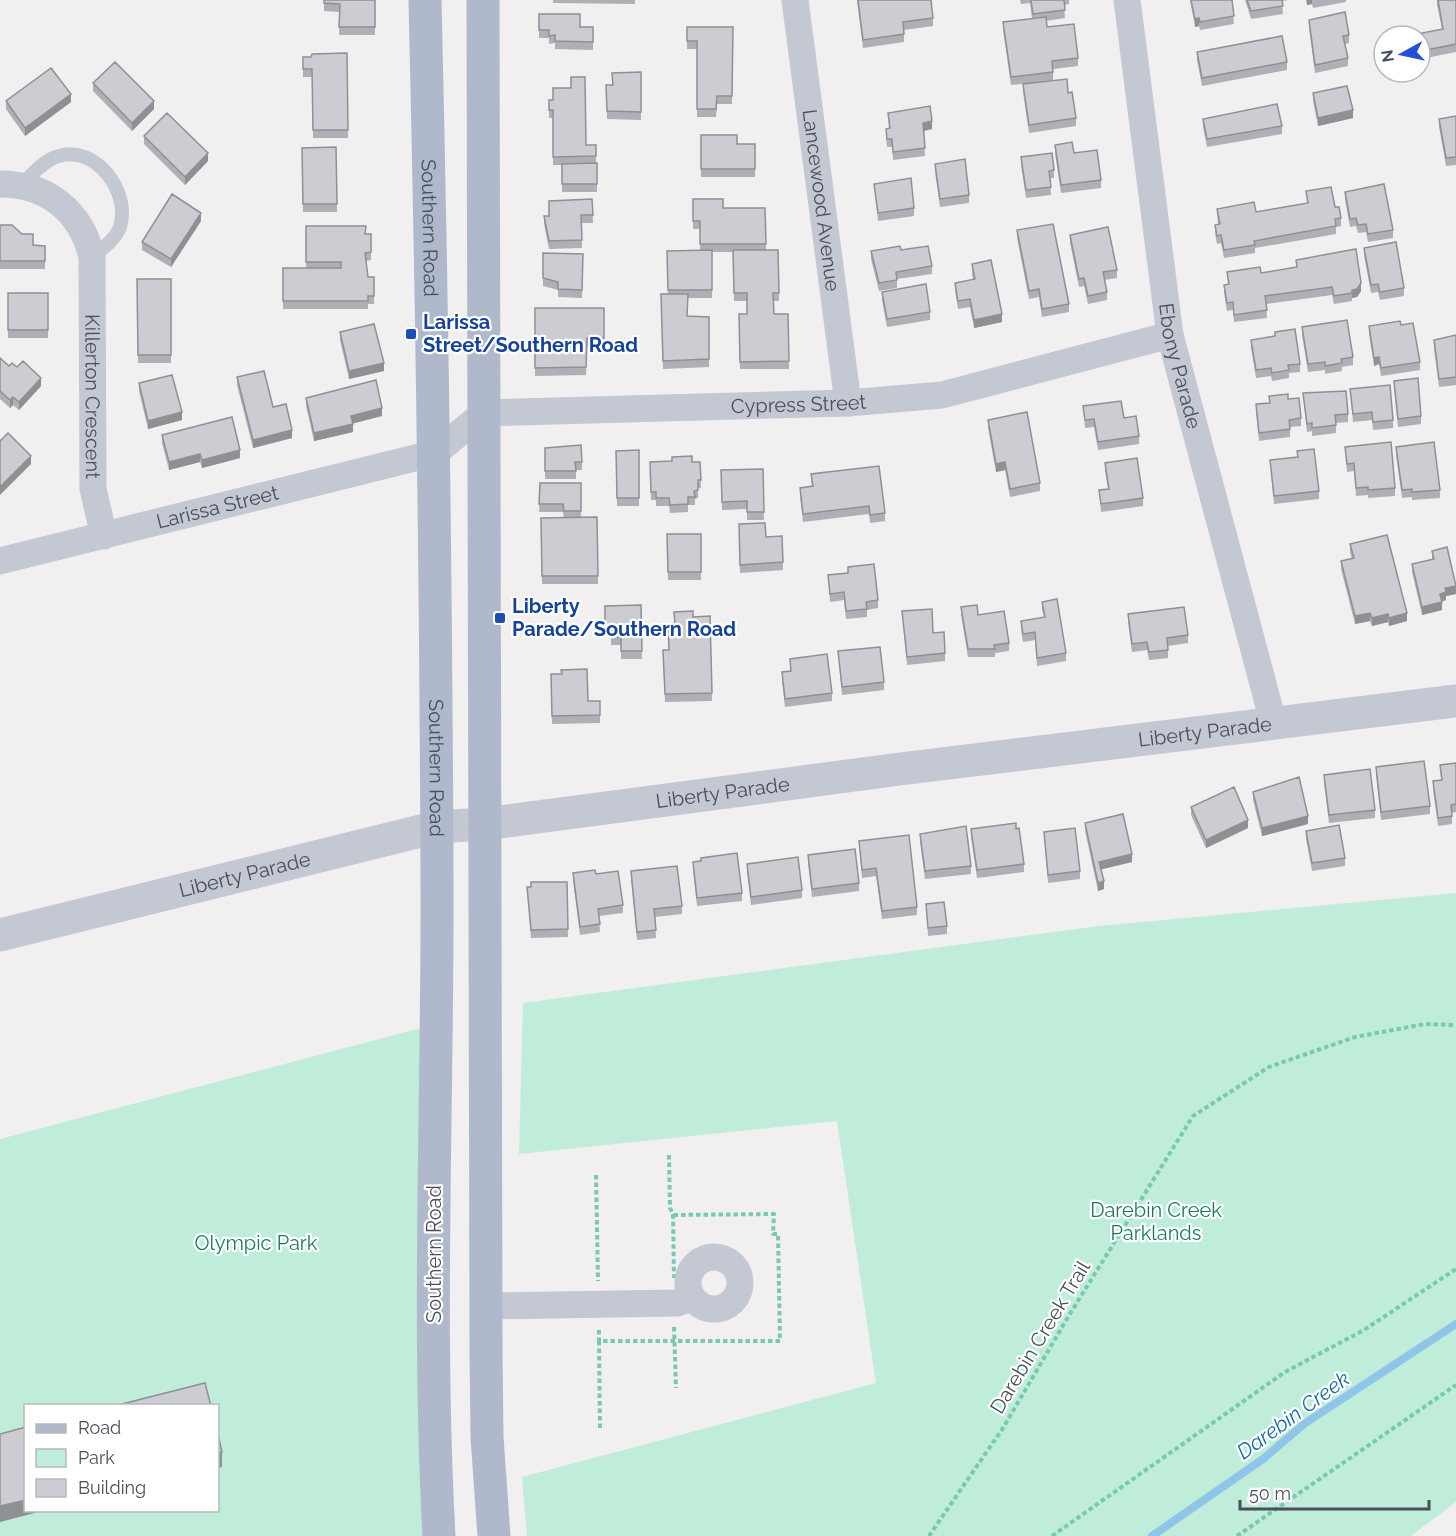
<svg xmlns="http://www.w3.org/2000/svg" width="1456" height="1536" viewBox="0 0 1456 1536" font-family="Raleway,sans-serif">
<style>
.green{fill:#bfedd9;fill-rule:evenodd}
.lines{fill:none;stroke-linecap:round;stroke-linejoin:round}
.stream{stroke:#8ec5e8;stroke-width:8}
.path{stroke:#79c9b0;stroke-width:4;stroke-dasharray:4.5 3;stroke-linecap:butt}
.service{stroke:#c3c8d3;stroke-width:14}
.minor{stroke:#c3c8d3;stroke-width:27}
.tertiary{stroke:#c3c8d3;stroke-width:33}
.primary{stroke:#b0b9cc;stroke-width:33}
.wall{fill:#afb0b5}
.shaded-wall{fill:#8f9094}
.building{fill:#cccdd3;stroke:#8f9094;stroke-width:1.5}
.transit-dot{fill:#1a4fb4;stroke:#fff;stroke-width:2}
.labels{text-anchor:middle;dominant-baseline:central;stroke-width:4.5;stroke-linejoin:round;paint-order:stroke}
.street-label{font-size:20px;fill:#484f5b;stroke:#fff}
.transit-label{font-size:20px;font-weight:bold;fill:#164399;stroke:#fff;text-anchor:start}
.park-label{font-size:20px;fill:#1b7a5b;stroke:#fff}
.water-label{font-size:21px;font-style:italic;fill:#136ba3;stroke:#fff}
</style>
<rect width="100%" height="100%" fill="#f1efef"/>
<path class="green" d="M1456,893V1502L1411,1536H527L522,1477L876,1383L837,1121L519,1154L523,1003L1099,926Z
M421,1028L426,1536H0V1139ZM26,1406H218V1510H26Z"/>
<g class="lines">
<path class="stream" d="M1152,1536L1263,1459L1304,1424L1456,1324"/>
<path class="path" d="M669,1155L670,1208L673,1214L674,1278
M596,1175L598,1281
M674,1327L676,1388
M599,1330V1341H780L778,1234H773L774,1214L673,1215
M599,1341L600,1430
M929,1536L1003,1428L1068,1317L1193,1116L1269,1067L1355,1037L1425,1024L1456,1025
M1052,1536L1285,1372L1364,1330L1456,1269
M1237,1536L1456,1385"/>
<path class="service" d="M22,184C33,174 44,160 59,156C96,145 131,192 120,227C115,240 102,249 92,257"/>
<g class="minor">
<path id="s1" d="M795,0L848,403"/>
<path id="s2" d="M1127,0L1170,335L1274,725"/>
<path id="s3" d="M0,184C47,184 81,211 92,257L93,489L104,536"/>
<path id="s4" d="M0,561L435,453L484,413L848,403L942,395L1170,335"/>
<circle cx="714" cy="1283" r="26"/>
<path d="M486,1306L677,1303L692,1298"/>
</g>
<path class="tertiary" id="s5" d="M0,935L437,827L485,824L900,769L1456,701"/>
<g class="primary">
<path id="s6" d="M425,0C432,293 436,587 437,880C438,1099 427,1318 439,1536"/>
<path d="M483,0L486,1352L487,1437L494,1536"/>
</g>
</g>
<path class="wall" d="M324,0H375V35H339L340,12L324,11Z
M553,0H635V4L553,3Z
M857,0L933,18V26L904,30V42L863,48Z
M1020,0H1069V4L1064,5L1065,18L1046,21L1047,27L1078,58V66L1053,69V80L1011,85L1003,30V22L1032,19L1030,3L1021,4Z
M1190,0H1232L1234,24L1200,30L1199,26L1195,27Z
M1245,0H1289L1282,1L1283,14L1251,19Z
M1306,0H1346V2L1313,8L1312,4L1307,5Z
M1437,0H1456V52L1426,58L1422,41V33L1442,29L1437,5Z
M539,14L580,27H593V50L555,49V43L549,44V38H539Z
M1309,20L1349,35V43L1345,44L1348,58V66L1315,73L1309,28Z
M687,27H733L732,104H717L716,117H697V49H687Z
M1197,52L1287,62V70L1202,86L1197,60Z
M347,53L348,138H313L312,77H303V57H311Z
M641,72V120L607,119L606,85H612Z
M93,83L154,109L132,131L93,91Z
M1023,84L1068,93L1076,118V126L1029,133L1023,92Z
M1313,93L1353,118L1318,126L1313,101Z
M549,100L586,145H596V163H597V192H562V165H553V118H549Z
M6,101L71,102L25,136L6,109Z
M888,113L932,129L924,131L925,156L893,160L892,147H887L886,137V129L889,128Z
M1456,116V165L1446,166L1439,127V119Z
M1203,119L1282,126V134L1207,147L1203,127Z
M701,135L737,144H755V177H701Z
M144,136L208,161L185,185L144,144Z
M1055,145L1074,153L1101,180V188L1061,193L1055,153Z
M336,147L337,212H303L302,148Z
M1021,157L1054,170V178H1050L1051,195L1026,198L1021,165Z
M935,164L969,195V203L940,207L935,172Z
M874,184L914,208V216L878,221Z
M1306,191L1335,207L1341,218V226L1336,227V234L1255,248V253L1224,258L1221,243L1217,244L1215,233V225H1218L1217,209L1256,212L1307,203Z
M1345,192L1393,230V238L1368,242L1366,232L1358,233L1356,226L1350,227L1345,200Z
M592,199L593,223H581L582,248L549,249L544,224V216H549Z
M693,199L723,208H765L766,250H778L779,301H773L774,314H788L789,369H740L739,314H747V301H734L733,252H712V298H688L687,316L709,317V367L663,369L661,294H668L667,251L700,250V229H693Z
M201,221L171,267L142,250V242Z
M0,225L33,245L45,246V269H0Z
M306,226L371,234V260L366,261L368,277H374V304H368V309H283V268H306Z
M1017,230L1069,304V312L1042,317L1039,297L1029,299L1017,238Z
M1070,235L1117,270V278L1104,280L1107,292V300L1088,304L1084,286L1079,287L1070,243Z
M1364,248L1404,288V296L1380,300L1378,292L1371,293L1364,256Z
M901,250L932,266V274L897,279V288L879,291L871,259V251Z
M543,253L583,254L582,298L558,297V290L543,286Z
M1296,260L1361,291L1357,297L1352,298V301L1334,304L1332,295L1266,304L1267,318L1234,322L1233,310L1227,311L1224,293V285H1228L1227,272L1261,273L1296,267Z
M972,264L1002,322L974,328L970,307L958,309L955,291V283L973,280L972,272Z
M137,279H171V363H138Z
M882,292L930,312V320L887,327L882,300Z
M8,293H48V338H8Z
M535,308H604V346H587L586,375L535,376Z
M1401,325L1420,362V370L1381,376L1379,364L1374,366L1369,334V326Z
M1302,327L1353,357V365L1342,367V371L1325,374V370L1308,372L1302,335Z
M340,332L384,371L349,379L340,340Z
M1275,332L1300,364V372L1289,373V378L1272,381L1271,376L1256,378L1251,348V340L1275,336Z
M1456,335V385L1439,387L1434,348V340Z
M0,358L9,366L17,367L41,386L19,410L13,405L10,408L0,399Z
M237,377L273,407L292,438L253,448L237,385Z
M1394,381L1421,416V424L1398,427L1394,389Z
M139,383L182,420L148,429L139,391Z
M1350,389L1393,420V428L1373,430L1372,420L1353,422Z
M1303,393L1348,414V422L1336,423V433L1312,436V431L1307,432Z
M1269,396L1288,399L1301,418V426L1290,427V437L1259,441L1256,412V404L1269,403Z
M306,398L382,416L353,423V432L314,441L306,406Z
M1083,406L1124,418L1139,436V444L1098,450L1094,427L1085,428Z
M988,420L1040,483V491L1010,497L1005,470L996,472L988,428Z
M162,435L240,458L202,468L200,462L169,470L162,443Z
M1345,447L1395,488V496L1368,498V495L1356,496L1354,471L1347,472Z
M1396,447L1440,490V498L1412,500V497L1402,498L1396,455Z
M545,448L582,462V470H576V479H545Z
M639,450V506H617L616,451Z
M1297,451L1319,491V499L1274,504L1270,460L1297,457Z
M650,462H700L701,488H698V498L695,499V505H688V512L670,513L669,506H656V500H651Z
M1105,463L1143,498V506L1101,512L1099,490L1108,489L1105,471Z
M763,469L764,520H747V509L722,510L721,470Z
M811,474L885,513V521L870,523L869,514L803,522L800,496V488L812,487Z
M540,483H581V517H597L598,584H542L541,518H564L563,512H539Z
M739,532L766,537L782,536L783,570L740,573Z
M667,534H701V580H668Z
M1350,544L1407,621L1389,626L1388,622L1372,626L1370,621L1355,624L1341,569V561L1352,559L1350,552Z
M1432,551L1456,585V594L1446,596V600L1442,601V610L1422,615L1412,572V564L1432,559Z
M848,567L878,600V608L867,610V617L846,619L844,600L830,602L828,575L848,573Z
M1042,602L1066,653V661L1037,666L1035,640L1023,642L1021,629V621L1044,617L1042,610Z
M641,605L642,659H621V645H611V635H605V606Z
M961,607L978,615L1009,643V651L995,653V657H968L961,615Z
M902,611L933,633L945,653V661L907,665Z
M1128,614L1188,635V643L1168,646V658L1149,660L1147,650L1132,652L1128,622Z
M710,616L712,701L665,702L663,650H668L674,625L693,617Z
M838,651L884,682V690L842,695Z
M790,659L832,693V701L785,707L782,680V672L790,671Z
M551,674L600,715V723L552,724Z
M1456,763V812L1452,813V824L1438,826L1433,789V781L1441,780L1440,765Z
M1376,767L1430,806V814L1381,820L1376,775Z
M1324,775L1375,810V818L1329,823L1324,783Z
M1253,792L1308,824L1262,836L1253,800Z
M1191,807L1248,828L1206,848L1191,815Z
M1085,823L1132,862L1101,869L1104,889L1098,891L1085,831Z
M971,829H1016L1024,864V872L977,878L971,837Z
M1306,831L1345,858V866L1312,871L1306,839Z
M1044,832L1080,871V879L1048,883Z
M920,834L971,866V874L925,879L920,842Z
M859,841L917,907V915L882,919L876,876L862,878Z
M808,855L859,883V891L812,897L808,863Z
M693,862L742,893V901L697,906L693,870Z
M747,864L802,890V898L751,905L747,872Z
M631,871L682,906V914L655,917L656,938L637,940L631,879Z
M573,873L596,874L623,905V913L599,916L600,932L580,935L573,881Z
M567,882L568,937L531,938L527,887Z
M926,904L947,926V934L928,936Z"/>
<path class="shaded-wall" d="M1307,0H1312V4L1307,5Z
M1199,18V26L1195,27V19Z
M71,94V102L25,136V128Z
M154,101V109L132,131V123Z
M1353,110V118L1318,126V118Z
M932,121V129L923,131V123Z
M208,153V161L185,185V177Z
M201,213V221L171,267V259Z
M1361,283V291L1357,297L1352,298V290Z
M1002,314V322L974,328V320Z
M1379,357V364L1374,366V358Z
M384,363V371L349,379V371Z
M41,378V386L19,410V402Z
M13,397V405L10,408V400Z
M382,408V416L351,424V416Z
M182,412V420L148,429V421Z
M353,424V432L314,441V433Z
M292,430V438L253,448V440Z
M240,450V458L202,468V460Z
M200,454V462L169,470V462Z
M31,456V464L0,495V487Z
M1005,462V470L996,472V464Z
M1456,586V594L1446,596V600L1440,602V594L1445,588Z
M1442,602V610L1422,615V607Z
M1370,613V621L1355,624V616Z
M1407,613V621L1389,626V618Z
M1388,614V622L1372,626V618Z
M1308,816V824L1262,836V828Z
M1248,820V828L1206,848V840Z
M1132,854V862L1099,870V862Z
M1104,881V889L1098,891V883Z
M222,1452V1467L218,1468V1453Z
M26,1500V1510H46L0,1522V1506Z"/>
<path class="building" d="M324,0H375V27H339L340,4L324,3Z
M858,0H931L933,18L903,22L904,34L863,40Z
M1031,0H1064L1065,10L1033,14Z
M1191,0H1232L1234,16L1200,22L1199,18L1195,19Z
M1247,0H1282L1283,6L1251,11Z
M1438,0H1456V44L1426,50L1422,33L1443,29Z
M1345,12L1349,35L1343,36L1348,58L1315,65L1309,20Z
M539,14H580V27H593V42L555,41V35L549,36V30H539Z
M1046,17L1047,27L1074,24L1078,58L1052,61L1053,72L1011,77L1003,22Z
M687,27H733L732,96H717L716,109H697V41H687Z
M1282,36L1287,62L1202,78L1197,52Z
M347,53L348,130H313L312,69H303V57H311L312,54Z
M115,62L154,101L132,123L93,83Z
M51,68L71,94L25,128L6,101Z
M641,72V112L607,111L606,85H613L612,73Z
M571,77H585L586,145H596V156L553,157V110H549V100H553V88H571Z
M1067,79L1068,93L1072,92L1076,118L1029,125L1023,84Z
M1347,86L1353,110L1318,118L1313,93Z
M1277,104L1282,126L1207,139L1203,119Z
M930,106L932,121L923,123L925,148L893,152L892,139H887L886,129L890,128L888,113Z
M167,113L208,153L185,177L144,136Z
M1456,116V157L1446,158L1439,119Z
M701,135H737V144H755V169H701Z
M1072,142L1074,153L1097,150L1101,180L1061,185L1055,145Z
M336,147L337,204H303L302,148Z
M1052,153L1054,170L1049,171L1051,187L1026,190L1021,157Z
M965,159L969,195L940,199L935,164Z
M597,163V184H562V164Z
M911,178L914,208L878,213L874,184Z
M1384,184L1393,230L1368,234L1366,224L1358,225L1356,218L1350,219L1345,192Z
M1331,187L1335,207H1339L1341,218L1335,219L1336,226L1254,241L1255,245L1224,250L1221,235L1217,236L1215,225L1220,224L1217,209L1254,202L1256,212L1308,203L1306,191Z
M172,194L201,213L171,259L142,242Z
M592,199L593,215H581L582,240L549,241L544,216H549V201Z
M693,199H723V208H765L766,244H700V221H693Z
M1053,224L1069,304L1042,309L1039,289L1029,291L1017,230Z
M0,225H12L22,234H33V245L45,246V261H0Z
M306,226H366L365,234H371V252L365,253L368,277H374V296H368V301H283V268H341V262H306Z
M1108,227L1117,270L1103,272L1107,292L1088,296L1084,278L1079,279L1070,235Z
M1396,242L1404,288L1380,292L1378,284L1371,285L1364,248Z
M900,246L901,250L928,246L932,266L896,272L897,280L879,283L871,251Z
M1356,249L1361,283L1357,289L1352,290V293L1334,296L1332,287L1265,296L1267,310L1234,315L1233,302L1227,303L1224,285L1229,284L1227,272L1260,267L1261,273L1297,267L1296,260Z
M712,250V290H668L667,251Z
M733,250H778L779,293H773L774,314H788L789,361L740,362L739,314H747V293H734Z
M543,253L583,254L582,290L558,289V282L543,278Z
M991,260L1002,314L974,320L970,299L958,301L955,283L975,279L972,264Z
M137,279H171V355H138Z
M926,284L930,312L887,319L882,292Z
M8,293H48V330H8Z
M661,294H688L687,316L709,317V359L663,361Z
M535,308H604V338H587L586,367L535,368Z
M1347,320L1353,357L1341,359L1342,363L1325,366V362L1308,364L1302,327Z
M1400,321L1401,325L1413,323L1420,362L1381,368L1379,357L1374,358L1369,326Z
M374,324L384,363L349,371L340,332Z
M1295,329L1300,364L1288,365L1289,370L1272,373L1271,368L1256,370L1251,340L1275,336V332Z
M1456,335V377L1439,379L1434,340Z
M0,358L9,366L12,363L17,367L23,361L41,378L19,402L13,397L10,400L0,391Z
M264,371L273,407L286,404L292,430L253,440L237,377Z
M172,375L182,412L148,421L139,383Z
M1418,378L1421,416L1398,419L1394,381Z
M376,380L382,408L351,416L353,424L314,433L306,398Z
M1390,385L1393,420L1373,422L1372,412L1353,414L1350,389Z
M1346,391L1348,414L1335,415L1336,425L1312,428V423L1307,424L1303,393Z
M1288,394V399L1299,398L1301,418L1289,420L1290,429L1259,433L1256,404L1270,403L1269,396Z
M1121,401L1124,418L1136,416L1139,436L1098,442L1094,419L1085,420L1083,406Z
M1027,412L1040,483L1010,489L1005,462L996,464L988,420Z
M232,417L240,450L202,460L200,454L169,462L162,435Z
M8,433L31,456L0,487V441Z
M1391,442L1395,488L1368,490V487L1356,488L1354,463L1347,464L1345,447Z
M1434,442L1440,490L1412,492V489L1402,490L1396,447Z
M581,445L582,462H575L576,471H545V448Z
M1314,449L1319,491L1274,496L1270,460L1298,457L1297,451Z
M639,450V498H617L616,451Z
M692,456V462H700L701,480H698V490L694,491L695,497H688V504L670,505L669,498H656V492H651L650,462L672,461V457Z
M1137,458L1143,498L1101,504L1099,490L1109,489L1105,463Z
M879,466L885,513L870,515L869,506L803,514L800,488L813,486L811,474Z
M763,469L764,512H747V501L722,502L721,470Z
M540,483H581V511H564L563,504H539Z
M597,517L598,576H542L541,518Z
M765,523L766,537L782,536L783,562L740,565L739,524Z
M667,534H701V572H668Z
M1387,535L1407,613L1389,618L1388,614L1372,618L1370,613L1355,616L1341,561L1354,558L1350,544Z
M1447,547L1456,586L1445,588L1446,592L1440,594L1442,602L1422,607L1412,564L1434,559L1432,551Z
M874,564L878,600L866,602L867,609L846,611L844,592L830,594L828,575L848,573V567Z
M1057,599L1066,653L1037,658L1035,632L1023,634L1021,621L1045,617L1042,602Z
M641,605L642,651H621V637H611V627H605V606Z
M977,605L978,615L1004,611L1009,643L994,645L995,649H968L961,607Z
M1184,607L1188,635L1167,638L1168,650L1149,652L1147,642L1132,644L1128,614Z
M932,609L933,633L944,632L945,653L907,657L902,611Z
M693,611V617L710,616L712,693L665,694L663,650H669L668,625H675L674,612Z
M880,647L884,682L842,687L838,651Z
M827,654L832,693L785,699L782,672L791,671L790,659Z
M587,669L588,701H600V715L552,716L551,674H562L561,670Z
M1424,761L1430,806L1381,812L1376,767Z
M1456,763V804L1451,805L1452,816L1438,818L1433,781L1442,780L1440,765Z
M1370,769L1375,810L1329,815L1324,775Z
M1299,777L1308,816L1262,828L1253,792Z
M1234,787L1248,820L1206,840L1191,807Z
M1123,814L1132,854L1099,862L1104,881L1098,883L1085,823Z
M1016,823V829L1019,828L1024,864L977,870L971,829Z
M1339,825L1345,858L1312,863L1306,831Z
M966,826L971,866L925,871L920,834Z
M1075,828L1080,871L1048,875L1044,832Z
M909,835L917,907L882,911L876,868L862,870L859,841Z
M855,849L859,883L812,889L808,855Z
M737,853L742,893L697,898L693,862L701,861V858Z
M798,857L802,890L751,897L747,864Z
M677,866L682,906L654,909L656,930L637,932L631,871Z
M595,870L596,874L618,871L623,905L598,909L600,924L580,927L573,873Z
M531,882H567L568,929L531,930L527,887H531Z
M944,902L947,926L928,928L926,904Z
M205,1383L211,1406H114Z
M26,1427V1500L0,1506V1434Z
M218,1434L222,1452L218,1453Z"/>
<g class="transit-dot">
<rect x="405" y="328" width="12" height="12" rx="3"/>
<rect x="494" y="612" width="12" height="12" rx="3"/>
</g>
<g class="labels">
<g class="street-label">
<text stroke="none"><textPath href="#s1" startOffset="202">Lancewood Avenue</textPath></text>
<text stroke="none"><textPath href="#s6" startOffset="228">Southern Road</textPath></text>
<text stroke="none"><textPath href="#s2" startOffset="370">Ebony Parade</textPath></text>
<text stroke="none"><textPath href="#s3" startOffset="267">Killerton Crescent</textPath></text>
<text stroke="none"><textPath href="#s4" startOffset="826">Cypress Street</textPath></text>
<text stroke="none"><textPath href="#s4" startOffset="224">Larissa Street</textPath></text>
<text stroke="none"><textPath href="#s5" startOffset="1224">Liberty Parade</textPath></text>
<text stroke="none"><textPath href="#s6" startOffset="768">Southern Road</textPath></text>
<text stroke="none"><textPath href="#s5" startOffset="738">Liberty Parade</textPath></text>
<text stroke="none"><textPath href="#s5" startOffset="252">Liberty Parade</textPath></text>
<text transform="translate(434 1254) rotate(-90)">Southern Road</text>
<text transform="translate(1040 1337) rotate(-59)">Darebin Creek Trail</text>
</g>
<g class="transit-label">
<text x="423" y="322">Larissa<tspan x="423" dy="23">Street/Southern Road</tspan></text>
<text x="512" y="606">Liberty<tspan x="512" dy="23">Parade/Southern Road</tspan></text>
</g>
<g class="park-label">
<text x="1156" y="1210">Darebin Creek<tspan x="1156" dy="23">Parklands</tspan></text>
<text x="256" y="1243">Olympic Park</text>
</g>
<g class="water-label">
<text transform="translate(1293 1415) rotate(-36)">Darebin Creek</text>
</g>
</g>
<rect x="24" y="1404" width="195" height="108" fill="#ffffff" stroke="#b6b9bd" stroke-width="1.5"/>
<rect x="36" y="1424" width="30" height="9" fill="#b0b9cc" stroke="#b6b9bd" stroke-width="1.5"/>
<text x="78" y="1434" font-size="18" fill="#484f5b">Road</text>
<rect x="36" y="1449" width="30" height="18" fill="#bfedd9" stroke="#b6b9bd" stroke-width="1.5"/>
<text x="78" y="1464" font-size="18" fill="#484f5b">Park</text>
<rect x="36" y="1479" width="30" height="18" fill="#cccdd3" stroke="#b6b9bd" stroke-width="1.5"/>
<text x="78" y="1494" font-size="18" fill="#484f5b">Building</text>
<g transform="translate(1402 54) rotate(262)"><circle r="28" fill="#ffffff" stroke="#b6b9bd" stroke-width="1.5"/>
<path d="M0-4.5L10 22L0 15L-10 22Z" fill="#2251d8"/>
<text y="-9" font-size="16" font-weight="bold" text-anchor="middle" fill="#484f5b">N</text>
</g>
<path d="M1240 1500v9h189v-9" fill="none" stroke="#484f5b" stroke-width="3"/>
<text x="1249" y="1500" font-size="18" fill="#484f5b" stroke="#ffffff" stroke-width="4.5" paint-order="stroke">50 m</text>
</svg>
